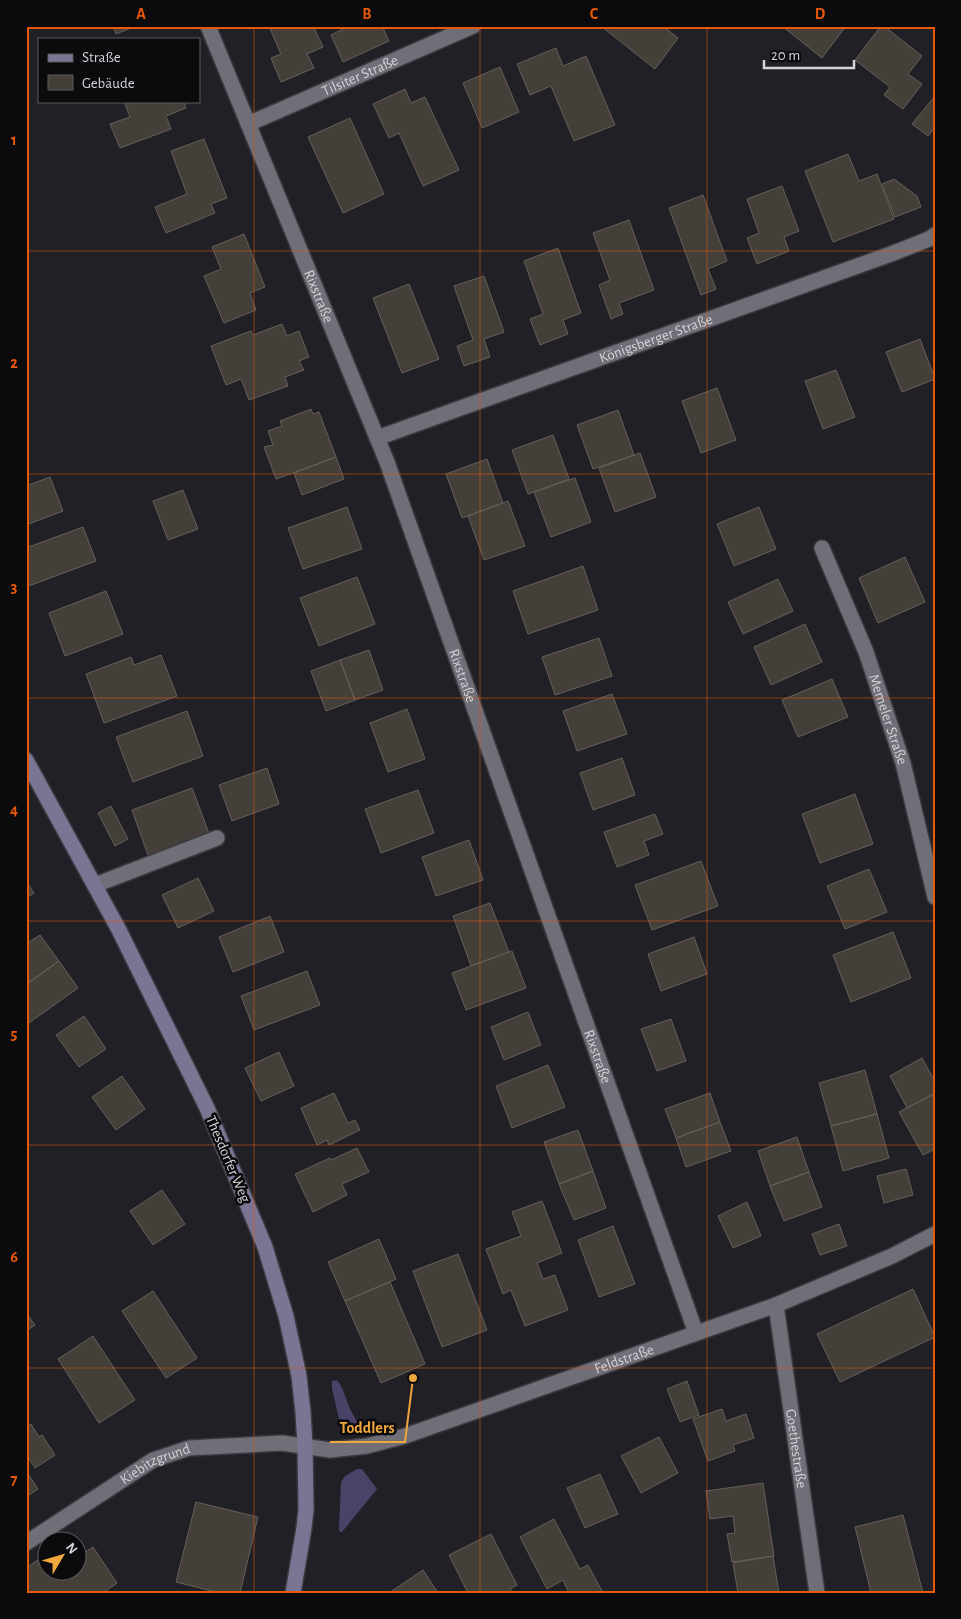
<svg xmlns="http://www.w3.org/2000/svg" width="961" height="1619" viewBox="0 0 961 1619" font-family="'Alegreya Sans',sans-serif">
<style>
.green{fill:#4b4268}
.building{fill:#453f39;stroke:#666059}
.lines{fill:none;stroke-linecap:round;stroke-linejoin:round}
.lane-casing{stroke:#3b3a40;stroke-width:18}
.street-casing{stroke:#3b3a40;stroke-width:18}
.secondary-casing{stroke:#3b3a40;stroke-width:18}
.lane{stroke:#706e77;stroke-width:15}
.street{stroke:#706e77;stroke-width:15}
.secondary{stroke:#7b7493;stroke-width:15}
.grid{fill:none;stroke:#e8590c;stroke-width:1;stroke-opacity:0.55}
.labels{text-anchor:middle;dominant-baseline:central;stroke-width:5;stroke-linejoin:round;paint-order:stroke}
.street-label{font-size:15px;fill:#d4d3d8;stroke:#0b0a0d}
.leader{fill:none;stroke:#efa73d;stroke-width:2}
.callout-dot{fill:#efa73d;stroke:#0b0a0d;stroke-width:2}
.callout-label{font-size:16px;text-anchor:middle;font-weight:bold;fill:#efa73d;stroke:#0b0a0d;stroke-width:5;stroke-linejoin:round;paint-order:stroke}
.neatline{fill:none;stroke:#e8590c;stroke-width:2}
.grid-label{font-size:16px;text-anchor:middle;font-weight:bold;fill:#e8590c}
</style>
<rect width="100%" height="100%" fill="#212027"/>
<path class="green" d="M337,1380C344,1389 346,1400 351,1411C353,1415 355,1418 357,1422L354,1425L339,1419L332,1389V1381Z
M357,1469H362L377,1489L342,1532H340L339,1529L341,1482L345,1476Z"/>
<path class="building" d="M113,26H136L116,34Z
M269,26H313L323,47L307,54L314,68L281,82L271,58L281,54Z
M349,26H382L389,41L343,62L331,35Z
M601,26H663L678,38L655,69Z
M782,26H846L822,58Z
M881,26H884L922,56L908,74L922,84L903,109L884,95L890,87L855,60Z
M556,48L563,66L586,56L615,125L574,141L551,86L530,95L517,64Z
M500,67L519,112L482,128L463,83Z
M405,89L411,103L425,97L459,170L423,186L399,133L389,138L373,104Z
M935,96V127L928,136L912,124Z
M124,101H184L186,108L166,116L171,129L120,148L110,124L130,117Z
M350,118L384,194L343,213L308,137Z
M204,139L227,198L211,204L215,213L166,233L155,207L187,194L171,151Z
M848,154L859,181L877,174L894,219L833,242L805,171Z
M894,179L917,196L921,207L895,217L882,184Z
M782,186L799,231L784,237L789,251L757,264L747,238L759,233L747,199Z
M703,195L727,261L708,269L716,289L701,295L669,208Z
M629,220L654,290L619,303L623,314L611,319L599,285L610,280L593,233Z
M244,234L265,287L250,293L256,310L224,323L204,276L221,269L212,247Z
M558,248L581,313L563,320L568,334L540,345L530,319L543,314L524,261Z
M484,276L504,332L484,339L490,357L464,366L457,346L473,340L454,286Z
M409,284L439,359L402,373L373,298Z
M282,324L287,336L299,331L309,357L299,361L304,370L285,377L288,386L249,400L241,379L226,385L211,346L251,331L253,335Z
M920,339L935,379L902,392L886,352Z
M836,370L855,417L823,429L805,381Z
M717,388L736,440L701,453L682,401Z
M311,409L313,414L319,412L336,457L276,479L264,447L273,445L268,431L282,426L280,421Z
M618,410L634,455L593,469L577,425Z
M553,435L569,479L528,494L512,450Z
M640,453L656,497L615,512L599,468Z
M336,457L344,479L302,495L294,473Z
M487,459L503,503L462,518L446,474Z
M50,477L63,511L26,525V486Z
M575,478L591,522L551,537L534,492Z
M183,490L198,529L168,540L153,501Z
M508,501L525,546L484,560L468,516Z
M347,507L362,549L303,569L288,528Z
M759,507L776,549L734,566L717,524Z
M83,527L96,561L26,587V548Z
M905,557L925,602L878,623L859,578Z
M583,566L598,610L528,634L513,591Z
M357,577L375,624L319,646L300,598Z
M778,579L793,611L743,634L728,602Z
M106,591L123,634L65,656L49,613Z
M805,624L822,662L771,685L754,647Z
M599,638L612,676L555,695L542,657Z
M369,650L383,690L355,700L340,660Z
M161,655L177,696L104,723L86,674L131,657L134,665Z
M340,660L355,700L326,711L311,671Z
M832,679L848,717L798,737L782,700Z
M612,694L627,734L577,751L563,711Z
M407,709L425,759L388,772L370,723Z
M187,711L203,756L133,782L116,737Z
M622,758L635,795L593,810L580,773Z
M267,768L279,804L232,821L219,785Z
M192,788L210,836L149,858L132,810Z
M418,790L434,833L381,853L365,809Z
M855,794L873,844L820,863L802,814Z
M111,806L128,839L115,846L98,813Z
M655,814L663,834L644,841L649,855L617,867L604,832Z
M469,840L483,880L436,896L422,857Z
M701,861L718,906L652,930L635,885Z
M869,869L887,912L845,929L827,886Z
M198,878L214,911L178,928L162,895Z
M26,881L34,893L26,898Z
M490,903L509,952L471,966L453,916Z
M270,916L284,952L233,972L219,937Z
M893,932L911,978L851,1002L833,955Z
M40,935L59,961L26,984V944Z
M694,937L707,974L661,991L648,954Z
M512,951L526,988L466,1010L452,973Z
M59,961L78,988L26,1025V985Z
M307,971L320,1005L254,1030L241,996Z
M528,1012L541,1045L504,1060L491,1027Z
M84,1016L106,1049L79,1067L56,1035Z
M671,1019L686,1061L657,1071L641,1029Z
M279,1052L294,1086L261,1101L245,1068Z
M922,1058L935,1082V1093L907,1108L890,1076Z
M548,1065L565,1107L512,1128L496,1086Z
M865,1070L877,1114L831,1126L819,1083Z
M122,1076L145,1109L116,1130L92,1097Z
M334,1093L348,1123L355,1120L360,1130L329,1145L327,1140L317,1145L301,1108Z
M710,1093L720,1122L676,1138L665,1109Z
M932,1095L935,1100V1149L923,1155L899,1112Z
M877,1114L889,1158L843,1171L831,1126Z
M720,1122L731,1151L686,1167L676,1138Z
M578,1130L593,1171L559,1184L544,1142Z
M797,1137L809,1172L770,1186L758,1151Z
M357,1148L369,1172L342,1184L347,1195L313,1212L295,1174L330,1158L331,1160Z
M906,1169L913,1195L884,1203L877,1176Z
M593,1171L606,1208L574,1220L559,1184Z
M809,1172L822,1207L784,1221L770,1186Z
M162,1190L185,1224L153,1245L130,1211Z
M542,1201L562,1253L537,1263L543,1279L555,1275L568,1310L525,1326L511,1290L503,1294L486,1249L521,1236L512,1212Z
M747,1202L761,1236L733,1248L718,1216Z
M839,1224L847,1246L820,1255L812,1234Z
M613,1226L635,1284L599,1297L578,1240Z
M379,1239L396,1279L345,1301L328,1262Z
M458,1254L487,1330L442,1347L413,1271Z
M390,1282L425,1364L381,1383L345,1301Z
M913,1289L935,1337L840,1382L817,1334Z
M153,1291L197,1358L166,1378L122,1311Z
M26,1313L35,1325L26,1331Z
M93,1336L135,1400L99,1423L58,1359Z
M687,1381L699,1415L680,1422L667,1389Z
M722,1409L726,1421L746,1414L754,1438L733,1445L735,1451L708,1461L693,1419Z
M31,1424L39,1437L42,1435L55,1455L35,1468L26,1454V1428Z
M659,1437L678,1473L641,1493L621,1456Z
M26,1471L38,1489L26,1497Z
M600,1474L618,1514L585,1528L567,1488Z
M763,1483L774,1556L732,1562L727,1534L735,1533L733,1516L710,1519L706,1491Z
M196,1502L258,1517L240,1593H220L176,1582Z
M903,1515L923,1593H871L855,1527Z
M554,1519L580,1569L588,1565L603,1593H569L563,1580L547,1589L520,1537Z
M491,1534L517,1585L510,1589L512,1593H468L449,1555Z
M93,1547L117,1583L103,1593H30L26,1587V1568L41,1558L48,1568V1572H50L52,1574L56,1572H78V1557Z
M773,1556L779,1593H738L733,1563Z
M423,1570L438,1593H389Z"/>
<g class="lines">
<defs>
<path id="lane" d="M95,885L217,838"/>
<g id="street">
<path id="s1" d="M208,26L387,462L696,1333"/>
<path id="s2" d="M248,124L473,26"/>
<path id="s3" d="M377,438L891,254L929,239L935,235"/>
<path id="s4" d="M822,548L866,652L903,763L935,897"/>
<path id="s5" d="M776,1305L817,1593"/>
<path id="s6" d="M26,1543L153,1460L189,1448L282,1443L330,1450L367,1446L405,1436L776,1305L892,1256L935,1234"/>
</g>
<path id="secondary" d="M26,760L119,930L207,1108L265,1247L286,1316L299,1376L303,1412L305,1445L306,1510L304,1528L293,1593"/>
</defs>
<use href="#lane" class="lane-casing"/>
<use href="#street" class="street-casing"/>
<use href="#secondary" class="secondary-casing"/>
<use href="#lane" class="lane"/>
<use href="#street" class="street"/>
<use href="#secondary" class="secondary"/>
</g>
<path class="grid" d="M254,26V1593M480,26V1593M707,26V1593M26,251H935M26,474H935M26,698H935M26,921H935M26,1145H935M26,1368H935"/>
<g class="labels">
<g class="street-label">
<text stroke="none"><textPath href="#s2" startOffset="122">Tilsiter Straße</textPath></text>
<text stroke="none"><textPath href="#s1" startOffset="292">Rixstraße</textPath></text>
<text stroke="none"><textPath href="#s3" startOffset="296">Königsberger Straße</textPath></text>
<text stroke="none"><textPath href="#s1" startOffset="698">Rixstraße</textPath></text>
<text stroke="none"><textPath href="#s4" startOffset="184">Memeler Straße</textPath></text>
<text stroke="none"><textPath href="#s1" startOffset="1102">Rixstraße</textPath></text>
<text transform="translate(228 1159) rotate(67)">Thesdorfer Weg</text>
<text stroke="none"><textPath href="#s6" startOffset="640">Feldstraße</textPath></text>
<text stroke="none"><textPath href="#s5" startOffset="145">Goethestraße</textPath></text>
<text stroke="none"><textPath href="#s6" startOffset="152">Kiebitzgrund</textPath></text>
</g>
</g>
<path class="leader" d="M413 1378L405 1442H330"/>
<circle class="callout-dot" cx="413" cy="1378" r="5"/>
<g class="callout-label">
<text x="367" y="1433">Toddlers</text>
</g>
<rect width="961" height="1619" fill="none" stroke="#0b0a0d" stroke-width="55"/>
<rect x="38" y="38" width="162" height="65" fill="#0b0a0d" stroke="#5b5a5e"/>
<rect x="48" y="54" width="25" height="8" fill="#7b7493" stroke="#5b5a5e"/>
<text x="82" y="62" font-size="15" fill="#d4d3d8">Straße</text>
<rect x="48" y="75" width="25" height="15" fill="#453f39" stroke="#5b5a5e"/>
<text x="82" y="88" font-size="15" fill="#d4d3d8">Gebäude</text>
<g transform="translate(62 1556) rotate(52)"><circle r="24" fill="#0b0a0d" stroke="#5b5a5e"/>
<path d="M0-4L9 19L0 12L-9 19Z" fill="#efa73d"/>
<text y="-8" font-size="14" font-weight="bold" text-anchor="middle" fill="#d4d3d8">N</text>
</g>
<path d="M764 60v8h90v-8" fill="none" stroke="#d4d3d8" stroke-width="2.5"/>
<text x="771" y="60" font-size="15" fill="#d4d3d8" stroke="#0b0a0d" stroke-width="4" paint-order="stroke">20 m</text>
<rect x="28" y="28" width="906" height="1564" class="neatline"/>
<g class="grid-label">
<text x="141" y="19">A</text>
<text x="367" y="19">B</text>
<text x="594" y="19">C</text>
<text x="820" y="19">D</text>
<text x="14" y="145">1</text>
<text x="14" y="368">2</text>
<text x="14" y="592">3</text>
<text x="14" y="815">4</text>
<text x="14" y="1039">5</text>
<text x="14" y="1262">6</text>
<text x="14" y="1485">7</text>
</g>
</svg>
